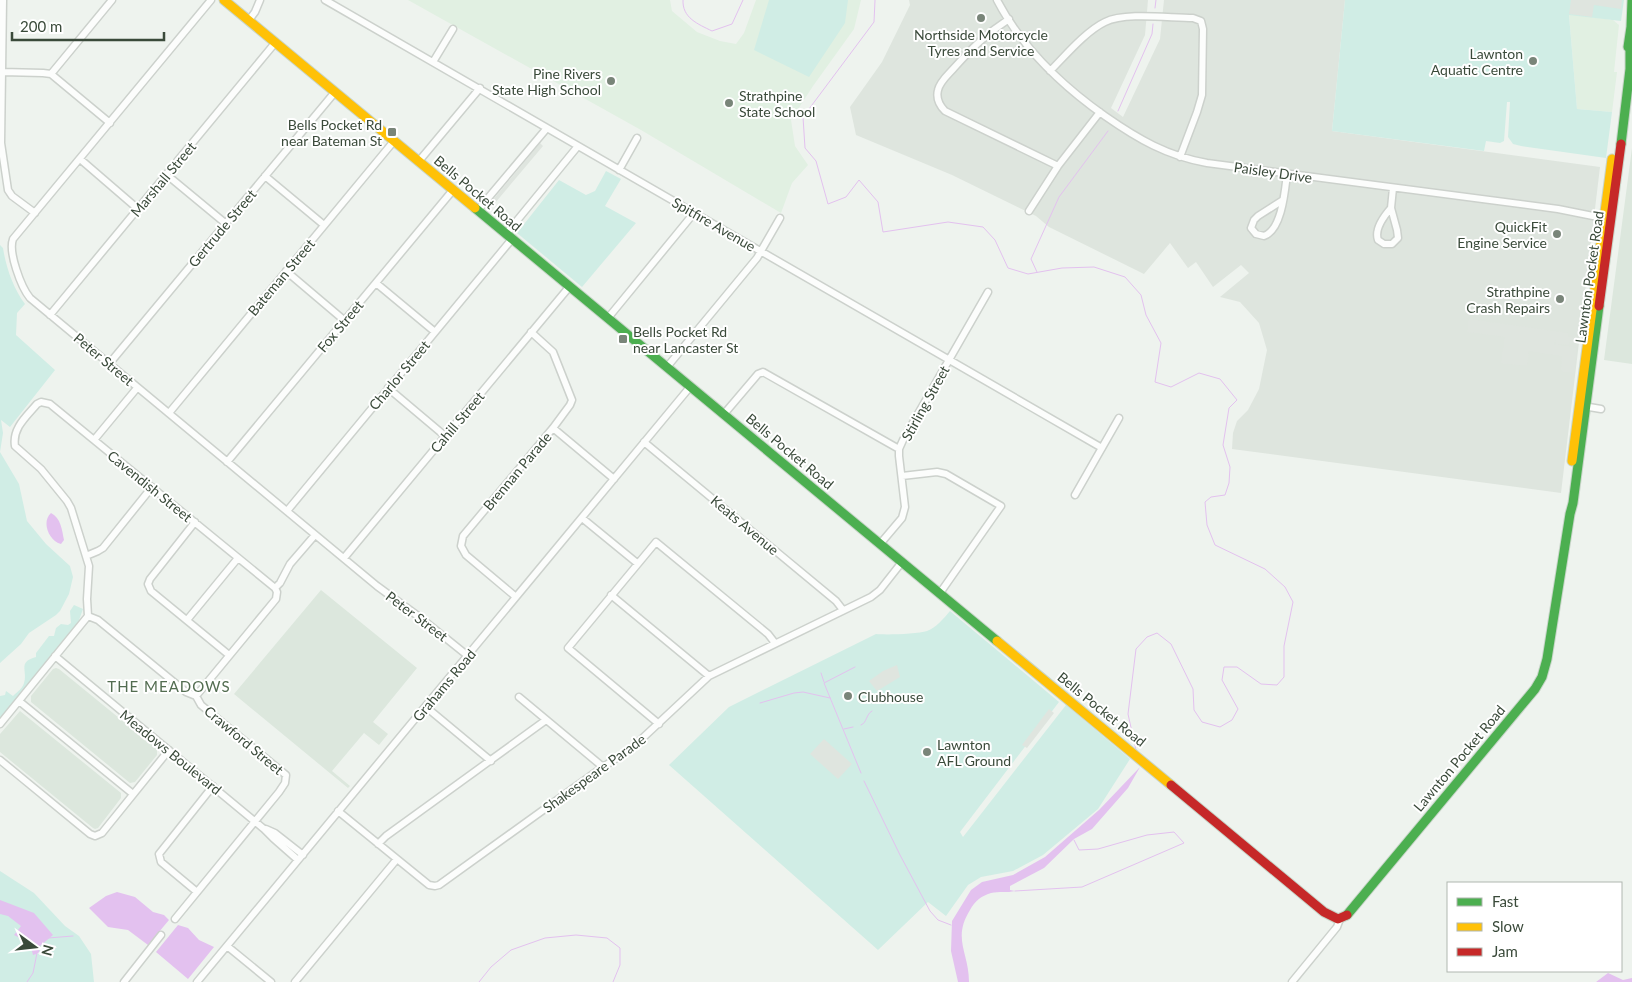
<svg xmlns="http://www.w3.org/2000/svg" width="1632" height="982" viewBox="0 0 1632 982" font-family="Lato,sans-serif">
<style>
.residential{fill:#dce7dd}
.industrial{fill:#dee5de}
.education{fill:#e1f0e2}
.green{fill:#d0ede5}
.parking{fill:#dfe5df}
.water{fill:#e3c1ef}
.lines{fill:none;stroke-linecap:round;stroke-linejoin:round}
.stream{stroke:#e3c1ef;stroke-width:1}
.street-casing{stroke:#ccd1cc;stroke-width:9}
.fast-casing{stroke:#c8d5c9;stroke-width:11}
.slow-casing{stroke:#c8d5c9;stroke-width:11}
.jam-casing{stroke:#c8d5c9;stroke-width:11}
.street{stroke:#fcfdfc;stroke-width:6}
.fast{stroke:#4caf50;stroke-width:9}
.slow{stroke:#ffc107;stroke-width:9}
.jam{stroke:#c62828;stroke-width:9}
.poi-dot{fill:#798579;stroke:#fff;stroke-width:2}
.labels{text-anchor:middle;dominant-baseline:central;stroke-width:4;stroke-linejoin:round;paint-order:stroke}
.poi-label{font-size:14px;fill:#3a4a3a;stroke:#fff;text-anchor:end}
.street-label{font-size:14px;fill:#3a4a3a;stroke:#fff}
.neighbourhood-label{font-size:15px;letter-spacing:1px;fill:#536d51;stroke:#fff}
</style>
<rect width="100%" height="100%" fill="#eef3ee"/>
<path class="residential" d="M1632,148V364L1604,360Z
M321,590L417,668L373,722L388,734L383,740L379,745L364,733L332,771L350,786L348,788L234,694Z
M56,668L59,669L157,749V755L135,782L130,783L31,702V696L53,669Z
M20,711L121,793V798L98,828L95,829L93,828L0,752V734Z"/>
<path class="industrial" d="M909,0H1148L1145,35L1111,108L1123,117L1160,39L1164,0H1345L1332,131L1600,167L1561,493L1232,449L1233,433L1237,421L1248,410L1259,389L1267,350L1259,323L1240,302L1220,297L1249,273L1241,265L1213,287L1196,262L1188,268L1170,243L1144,274L1049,227L1036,216L952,175L856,135L850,107L882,62L910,5Z"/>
<path class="education" d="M408,0H670L672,11L697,32L720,41L736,44L744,33L756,0H861L854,29L813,86L791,120L795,146L808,165L792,183L781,213L641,130Z
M1569,14L1613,20L1619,25L1614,72H1617L1612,112L1577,109Z"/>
<path class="green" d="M769,0H848L845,23L809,77L754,50Z
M1345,0H1624L1621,21L1569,15L1577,109L1612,112L1606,158L1521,146L1513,144L1508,137L1510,102H1507L1504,141L1500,143L1486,141L1484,151L1332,131Z
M606,171L621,179L605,206L636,223L582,287L517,233L559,180L586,195L595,191Z
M0,245L3,248C6,267 13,288 25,304L17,313L16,335L55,370L10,427L1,420L3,433L0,452Z
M0,452L19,484L27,521L46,544L70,566L73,577L69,594L60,611L56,615L29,633L21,644L0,663Z
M74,605L83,609L78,623L0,718V696L5,695L6,691L13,696C17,692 23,688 24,683C28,671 17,662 36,657V653L49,636H54L56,628L61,624L68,625L71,623L70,611Z
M950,611L1059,702L960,832L963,837L1066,705L1130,759L1098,809L1043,855L1013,871L981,877L968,885L946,916L928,902L878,950L669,765L729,707L876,634C886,635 918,634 927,631C936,628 944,618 950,611Z
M0,871L34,893L65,926L79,936L91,954L94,982H0Z"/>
<path class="parking" d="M1571,0H1622L1621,9L1594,5L1592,17L1569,14Z
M540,143L543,146L495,203L492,201Z
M1469,319L1568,333V337L1579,338L1578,343L1569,342V345L1556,344L1555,340L1554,344L1577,348L1574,373L1561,371L1562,356L1529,351L1527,366L1501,363L1505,337L1467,332Z
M897,665L900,677L877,691L869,681L883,671Z
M1049,709L1054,713L1027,748L1022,745Z
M824,739L852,764L838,779L810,754Z"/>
<path class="water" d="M51,513C61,518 62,530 64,540L61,544C49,541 41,522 51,513Z
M1140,767L1128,788L1092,829L1074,839L1044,868L1010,886V890L1015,891C1007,893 999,891 991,893C981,896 975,901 970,910C952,939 969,952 969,982H958L951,951L952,921L971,890L982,882L1013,875L1045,857L1099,810Z
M117,892L135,897L153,912L164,915L169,920L148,945L128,930L108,927L89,908L106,896Z
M0,900L34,913L53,935L40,946L39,953L33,955L30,943L14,935L21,926L8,916L0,914Z
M178,925L188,928L199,940L214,947L188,979L156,952Z
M1608,973L1623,980L1632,978V982H1596Z"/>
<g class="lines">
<path class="stream" d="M683,0C682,18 698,24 712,31L732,24L743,0
M875,0L874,22L803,117L805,148L816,161L828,204L846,197L859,180L878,202L883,232L948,222L983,227L995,240L1008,268L1028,274L1062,268L1094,267L1125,277L1141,295L1146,315L1161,343L1155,382L1171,387L1199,373L1220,379L1237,400L1229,408L1223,445L1230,467L1229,483L1225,495L1211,497L1205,502L1207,525L1215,545L1265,569L1285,587L1293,602L1284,646V677L1277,685L1261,684L1237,667H1224L1222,680L1238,709L1232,720L1220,727L1202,722L1194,710L1193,689L1171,644L1157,633L1147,637L1136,649L1128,714L1136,750
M1155,8L1156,0
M1118,111L1152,34L1153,24
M1037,272L1031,259L1059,197L1108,131
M855,667L824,683L861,773
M821,673L824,682
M760,703L794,693L803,692L830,698
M861,725C867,723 866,714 872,711
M844,729L853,727
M864,781L900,855L930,911L938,920L951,925
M1015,891L1082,887L1184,843L1174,832L1147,835L1098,849L1079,850L1074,840
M48,938L73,936
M27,982L33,973L37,953
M479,982L491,967L511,950L545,938L576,935L607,938L620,948V965L613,982"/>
<defs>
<path id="street" d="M3,0L1,143L8,190L12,196L35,213
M211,0L13,239C8,252 21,287 30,298L377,586L422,619L468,656
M325,0L1102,448
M997,0C1022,48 1061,85 1105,116C1138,139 1167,156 1207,163L1558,209L1608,219
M1009,19C986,34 972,48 954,68C948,75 940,81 938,90C936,98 939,105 945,111L1058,166
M249,20L255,12L260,0
M433,62L453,29
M1050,71C1065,56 1086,31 1105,22C1125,12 1169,18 1193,18L1201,21L1203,29L1202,95L1197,112L1180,157
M2,72L43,73L51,74L110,123
M51,74L112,0
M80,159L138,209
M419,161L480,88
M619,170L637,138
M167,175L225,223
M265,176L324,225
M1283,200L1258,216L1254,220L1251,228L1256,234L1264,236C1282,230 1285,190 1287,174
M1391,208C1384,216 1374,229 1378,240L1384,244H1392L1398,238L1397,230L1391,208L1393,188
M478,210L547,128
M1029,211L1058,166L1100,112
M506,234L578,146
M286,271L345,321
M376,283L435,332
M50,315L275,43
M608,318L694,213
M109,364L335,92
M667,367L757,258L780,218
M388,388L445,436
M1583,406L1601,409
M169,413L394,141
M724,414L758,374L763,372L899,449
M553,428L614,479
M94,440L137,388
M644,442L836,601L843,610
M227,462L453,190
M902,476L937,472L946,474L1001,506L940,593
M1075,495L1119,418
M287,511L512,239
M582,518L637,563
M195,522L150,579L148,584L151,591L229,655
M880,544L902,518L905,507L899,456V449L903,440L988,292
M86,556L98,551L103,548L152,487
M344,558L570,286
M611,595L709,676
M516,597L466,555L461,546L463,536L553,428L570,405L572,400L553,352L531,332
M88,616L98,620L186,692L196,696L201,705L286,775L285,783L279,792L175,919
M187,620L238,558
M55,656L264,829L273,838L298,860
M196,696L276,599L277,592L275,588L280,583L290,564L315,535
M519,697L603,767
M19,701L133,794
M426,707L491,761
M0,724L88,616L87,599L89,566L71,508L67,501L41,469L15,446C12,428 27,416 37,404L41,402L50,404L275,588
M659,724L568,648L656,542L768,634L775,643
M0,760L90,834L95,836L102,833L169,750
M338,811L429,885L435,886L439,885L603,767L632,748L709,676L871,597L880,590L902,562
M266,829L275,833L303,855
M378,844L386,836L546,720
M197,892L161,862L159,854L213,786
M227,946L271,982
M124,982L161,935
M197,982L690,387
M295,982L397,859
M1292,982L1337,927L1340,919"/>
<path id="fast" d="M1628,47L1631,27L1632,0
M1621,144L1630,69V43
M475,208L997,641
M1347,915L1535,689L1542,677L1547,659L1570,514L1573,503L1599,306"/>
<path id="slow" d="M224,0L475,208
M1572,461L1612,159
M997,641L1171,785"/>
<path id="jam" d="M1599,306L1621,144
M1171,785L1324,912L1338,919L1347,915"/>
</defs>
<use href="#street" class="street-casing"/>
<use href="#fast" class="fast-casing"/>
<use href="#slow" class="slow-casing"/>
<use href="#jam" class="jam-casing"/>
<use href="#street" class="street"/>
<use href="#fast" class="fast"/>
<use href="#slow" class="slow"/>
<use href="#jam" class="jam"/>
</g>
<g class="poi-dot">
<circle cx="981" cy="18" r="5"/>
<circle cx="1533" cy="61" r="5"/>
<circle cx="611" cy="81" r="5"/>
<circle cx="729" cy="103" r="5"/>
<rect x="387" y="127" width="10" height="10" rx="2.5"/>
<circle cx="1557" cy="234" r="5"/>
<circle cx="1560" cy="299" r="5"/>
<rect x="618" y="334" width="10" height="10" rx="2.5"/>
<circle cx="848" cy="696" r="5"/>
<circle cx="927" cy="752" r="5"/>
</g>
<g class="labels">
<g class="poi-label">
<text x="981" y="34" text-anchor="middle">Northside Motorcycle<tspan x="981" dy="16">Tyres and Service</tspan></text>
<text x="1523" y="53">Lawnton<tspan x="1523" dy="16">Aquatic Centre</tspan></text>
<text x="601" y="73">Pine Rivers<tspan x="601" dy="16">State High School</tspan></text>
<text x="739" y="95" text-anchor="start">Strathpine<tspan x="739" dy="16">State School</tspan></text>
<text x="382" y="124">Bells Pocket Rd<tspan x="382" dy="16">near Bateman St</tspan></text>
<text x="1547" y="226">QuickFit<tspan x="1547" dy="16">Engine Service</tspan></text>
<text x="1550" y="291">Strathpine<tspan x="1550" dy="16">Crash Repairs</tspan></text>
<text x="633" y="331" text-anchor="start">Bells Pocket Rd<tspan x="633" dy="16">near Lancaster St</tspan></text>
<text x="858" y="696" text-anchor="start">Clubhouse</text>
<text x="937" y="744" text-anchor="start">Lawnton<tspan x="937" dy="16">AFL Ground</tspan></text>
</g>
<g class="street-label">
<text transform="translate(1273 172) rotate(8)">Paisley Drive</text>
<text transform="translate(163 179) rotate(-50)">Marshall Street</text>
<text transform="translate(478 193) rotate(40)">Bells Pocket Road</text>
<text transform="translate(714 224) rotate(30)">Spitfire Avenue</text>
<text transform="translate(222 228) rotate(-50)">Gertrude Street</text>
<text transform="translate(281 277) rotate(-50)">Bateman Street</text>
<text transform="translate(1589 277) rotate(-82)">Lawnton Pocket Road</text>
<text transform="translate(340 326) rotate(-50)">Fox Street</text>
<text transform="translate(104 359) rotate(40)">Peter Street</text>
<text transform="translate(399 375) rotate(-50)">Charlor Street</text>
<text transform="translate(925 403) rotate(-61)">Stirling Street</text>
<text transform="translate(457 422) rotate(-50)">Cahill Street</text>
<text transform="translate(790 451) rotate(40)">Bells Pocket Road</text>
<text transform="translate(517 471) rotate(-50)">Brennan Parade</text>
<text transform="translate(150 486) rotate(39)">Cavendish Street</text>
<text transform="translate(745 525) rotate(40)">Keats Avenue</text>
<text transform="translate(417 616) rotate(37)">Peter Street</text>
<text transform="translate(444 685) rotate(-50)">Grahams Road</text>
<text transform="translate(1102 709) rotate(39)">Bells Pocket Road</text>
<text transform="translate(244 740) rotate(40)">Crawford Street</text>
<text transform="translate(171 752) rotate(39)">Meadows Boulevard</text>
<text transform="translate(1459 758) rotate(-50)">Lawnton Pocket Road</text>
<text transform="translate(594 773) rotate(-36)">Shakespeare Parade</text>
</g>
<g class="neighbourhood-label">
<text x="169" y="686">THE MEADOWS</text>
</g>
</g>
<rect x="1447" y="882" width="175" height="90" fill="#ffffff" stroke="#b0b7b0"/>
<rect x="1457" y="898" width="25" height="8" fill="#4caf50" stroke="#b0b7b0"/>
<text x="1492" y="907" font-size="15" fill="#3a4a3a">Fast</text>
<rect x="1457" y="923" width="25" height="8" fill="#ffc107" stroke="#b0b7b0"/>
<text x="1492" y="932" font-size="15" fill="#3a4a3a">Slow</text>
<rect x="1457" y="948" width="25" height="8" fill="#c62828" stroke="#b0b7b0"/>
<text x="1492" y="957" font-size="15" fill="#3a4a3a">Jam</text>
<g transform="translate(35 947) rotate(105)" stroke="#ffffff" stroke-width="4" paint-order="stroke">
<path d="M0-4L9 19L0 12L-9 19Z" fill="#3a4a3a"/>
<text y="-8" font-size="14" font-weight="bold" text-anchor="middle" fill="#3a4a3a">N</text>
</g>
<path d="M12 32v8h152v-8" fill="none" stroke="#3a4a3a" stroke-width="2.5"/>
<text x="20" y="32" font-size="15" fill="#3a4a3a" stroke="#ffffff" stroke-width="4" paint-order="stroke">200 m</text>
</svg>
